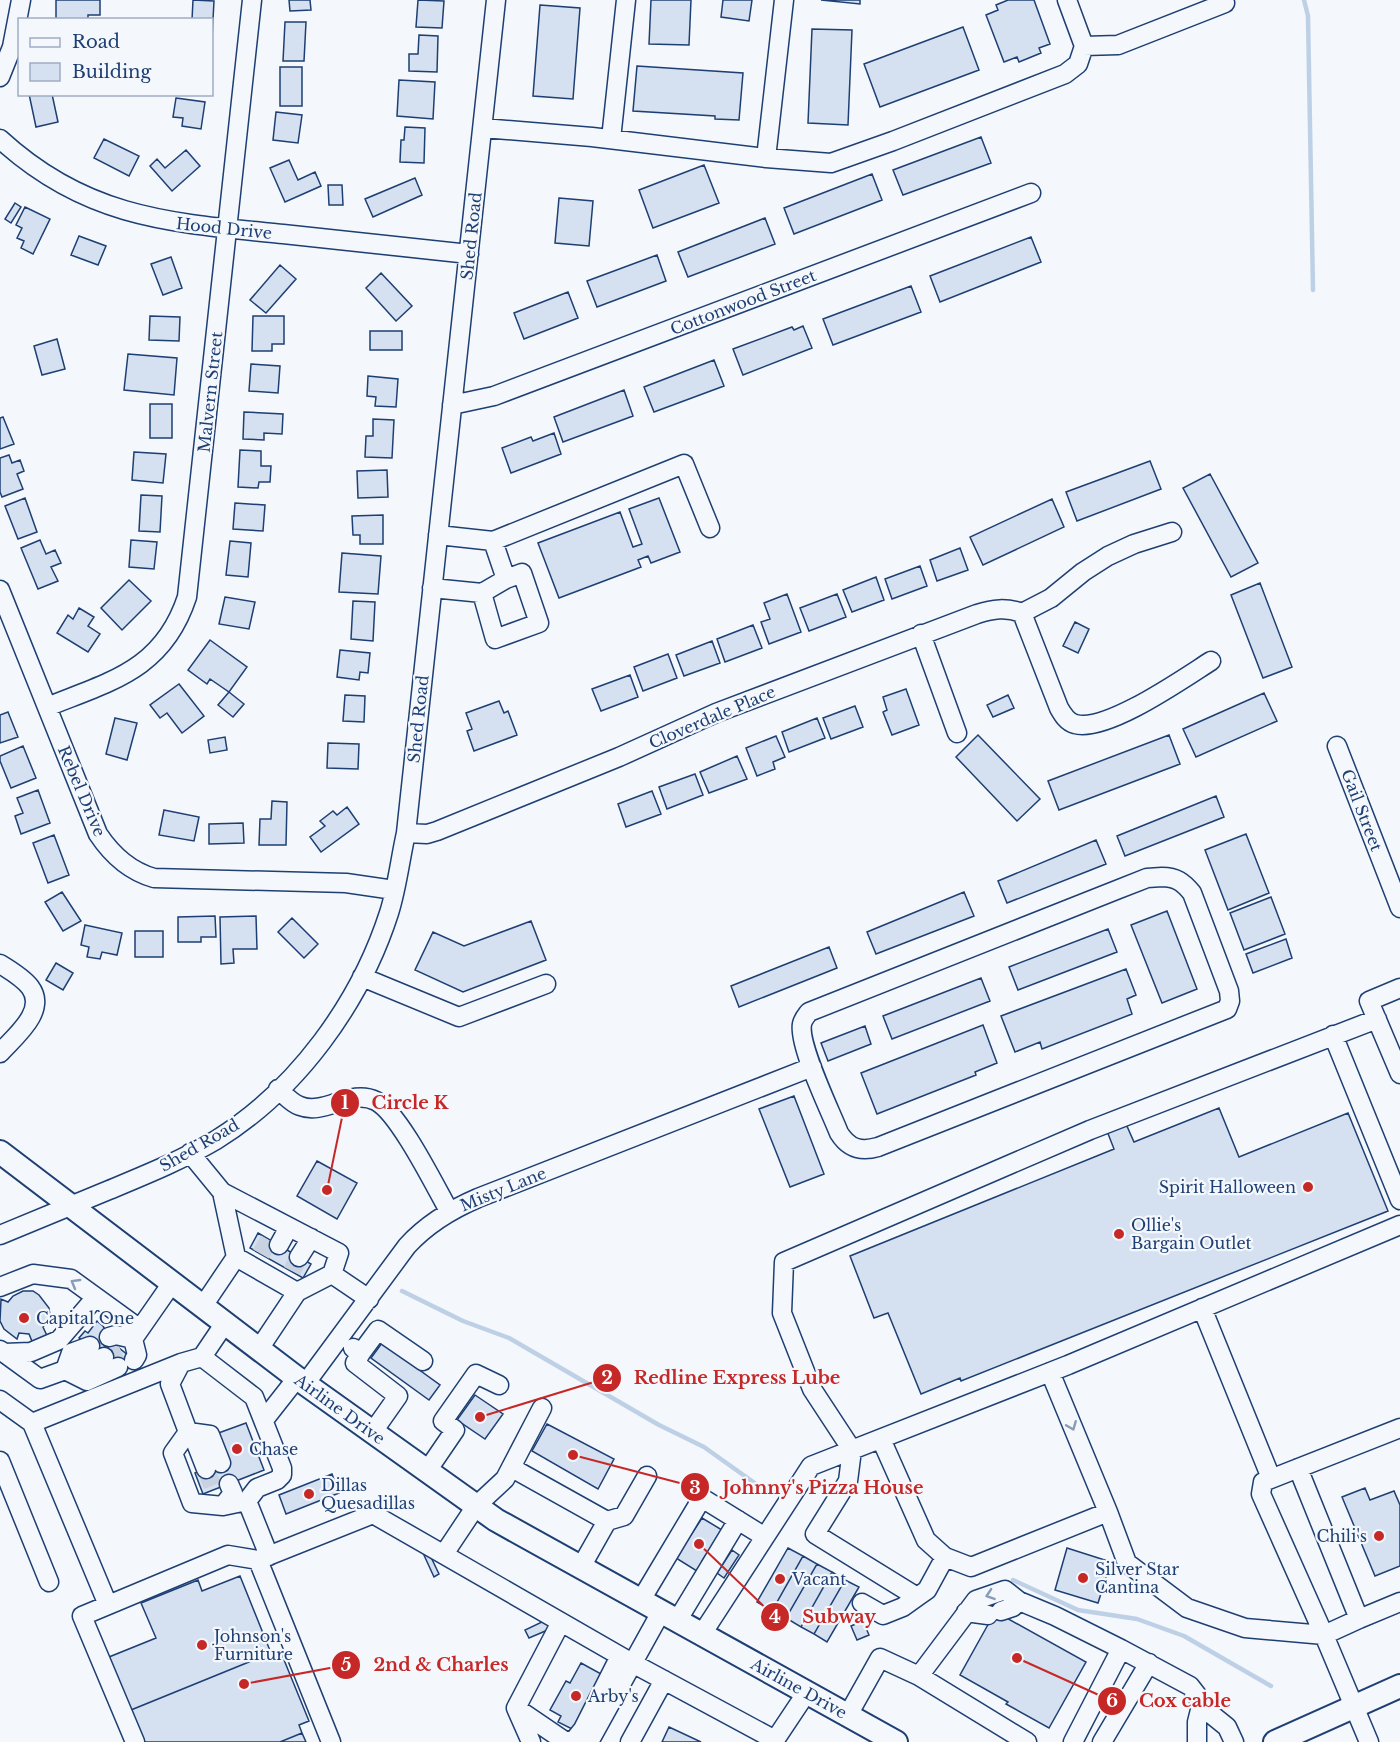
<svg xmlns="http://www.w3.org/2000/svg" width="1400" height="1742" viewBox="0 0 1400 1742" font-family="'Libre Baskerville',serif">
<style>
.lines{fill:none;stroke-linecap:round;stroke-linejoin:round}
.stream{stroke:#bed0e5;stroke-width:4.5}
.building{fill:#d5e0f0;stroke:#1d3f73;stroke-width:1.5}
.minor-tunnel{stroke:#c9d2e0;stroke-width:18;stroke-dasharray:18 9;stroke-linecap:butt}
.minor-casing{stroke:#1d3f73;stroke-width:21}
.major-casing{stroke:#1d3f73;stroke-width:26}
.minor{stroke:#f4f7fb;stroke-width:18}
.major{stroke:#f4f7fb;stroke-width:22}
.oneway{stroke:#889bb7}
.poi-dot{fill:#c62828;stroke:#f4f7fb;stroke-width:2}
.labels{text-anchor:middle;dominant-baseline:central;stroke-width:4.5;stroke-linejoin:round;paint-order:stroke}
.street-label{font-size:16px;fill:#1d3f73;stroke:#f4f7fb}
.poi-label{font-size:16px;fill:#1d3f73;stroke:#f4f7fb;text-anchor:start}
.leader{fill:none;stroke:#c62828;stroke-width:2}
.callout-dot{fill:#c62828;stroke:#f4f7fb;stroke-width:2}
.mark-label{font-size:18px;text-anchor:middle;font-weight:bold;fill:#fff}
.callout-label{font-size:18px;text-anchor:middle;font-weight:bold;fill:#c62828;stroke:#f4f7fb;stroke-width:4.5;stroke-linejoin:round;paint-order:stroke}
</style>
<rect width="100%" height="100%" fill="#f4f7fb"/>
<g class="lines">
<path class="stream" d="M1304,0L1308,16L1313,290
M402,1291L463,1321L509,1338L659,1425L704,1447L767,1492
M1013,1580L1078,1610L1137,1619L1184,1636L1271,1686"/>
</g>
<path class="building" d="M56,0H100V15H88V20H56Z
M193,0L214,1L212,38V20H192Z
M289,0H310L311,10L290,11Z
M418,0L444,1L442,28L416,27Z
M651,0H691L689,45L649,44Z
M723,0H752L749,21L721,17Z
M821,0H860V4Z
M1008,0H1034L1050,44L1039,48L1041,53L1019,62L1017,57L1004,62L986,15L998,10L996,5Z
M540,5L580,8L573,99L533,96Z
M285,22H306L304,61H283Z
M963,27L979,70L880,107L864,64Z
M812,29L852,30L848,125L808,123Z
M419,35L438,36L437,72L409,71V54H418Z
M637,66L743,73L739,120L715,119V116L633,111Z
M280,67H302V106H280Z
M399,80L435,82L433,119L397,116Z
M29,94H52L58,122L36,127Z
M176,98L205,102L201,129L182,126L183,118L173,117Z
M276,112L302,115L298,143L273,140Z
M405,127L425,128L424,163L400,162L401,140H404Z
M981,137L991,163L903,195L893,170Z
M104,139L139,156L129,176L94,158Z
M186,150L200,166L172,191L150,166L157,159L165,168Z
M289,160L298,180L315,172L321,186L285,202L270,168Z
M704,165L719,203L653,228L639,190Z
M872,174L882,200L794,234L784,208Z
M415,178L422,195L373,217L365,199Z
M328,185H342L343,205H329Z
M559,198L593,201L589,246L555,243Z
M15,203L21,207L11,223L5,219Z
M25,207L50,219L33,254L21,248L24,241L17,238L22,228L16,225Z
M765,218L775,244L688,277L678,252Z
M79,236L106,246L98,265L71,255Z
M1031,237L1041,262L940,302L930,276Z
M657,255L666,281L597,307L587,281Z
M171,257L182,288L163,295L151,264Z
M280,265L296,279L266,313L250,300Z
M381,273L412,306L396,321L366,288Z
M911,286L921,312L833,345L823,319Z
M568,292L578,318L524,339L514,313Z
M150,316L180,317L179,341L149,340Z
M253,316H284V344H272V351H252Z
M803,326L812,348L743,375L733,349L792,327L794,330Z
M370,331H402V350H370Z
M57,339L65,369L42,375L34,346Z
M128,354L177,358L174,395L124,390Z
M714,360L724,386L654,412L644,387Z
M251,364L280,366L278,393L249,391Z
M368,376L398,379L396,407L375,406L376,397L367,396Z
M624,390L633,416L563,442L554,417Z
M150,404H172V438H150Z
M244,412L283,414L282,434L264,433V440L243,439Z
M3,417L14,444L0,449V418Z
M373,419L394,420L392,458L365,457L366,436H373Z
M554,433L561,454L511,473L502,448L531,437L533,441Z
M240,450L261,451V466H271L270,482H259L258,488L238,487Z
M134,452L166,454L163,483L132,480Z
M9,455L12,463L20,460L24,471L17,474L23,489L2,497L0,492V458Z
M1150,461L1161,489L1077,521L1066,492Z
M387,470L388,497L358,498L357,471Z
M1210,474L1258,563L1231,577L1183,488Z
M141,495L162,496L160,532L139,531Z
M25,498L37,532L18,539L5,506Z
M659,498L680,552L651,563L648,556L638,560L641,567L559,598L538,543L620,512L633,547L642,544L629,509Z
M1052,499L1064,527L983,565L970,537Z
M235,503L265,505L263,531L233,529Z
M383,515V544H360V535H353L352,516Z
M40,540L46,554L55,550L61,563L51,567L58,581L38,589L21,548Z
M131,540L157,542L154,569L129,567Z
M230,541L251,543L248,577L226,575Z
M960,548L968,570L937,581L930,560Z
M342,553L381,556L378,594L339,592Z
M920,566L927,586L892,599L885,579Z
M876,577L884,600L852,612L843,590Z
M129,580L151,601L122,630L101,608Z
M1260,583L1292,667L1263,678L1231,595Z
M787,594L801,632L769,644L761,622L770,619L764,603Z
M837,594L846,617L809,631L800,608Z
M225,597L255,602L249,629L219,624Z
M353,601L375,602L373,641L351,639Z
M79,608L94,617L88,626L100,634L88,652L57,633L68,615L73,619Z
M1075,622L1089,629L1078,653L1063,646Z
M753,625L762,648L725,662L717,639Z
M210,640L247,667L229,692L210,679L207,684L188,670Z
M712,641L720,663L684,676L676,655Z
M340,650L370,653L368,673L360,672L359,680L337,677Z
M668,654L677,678L643,691L634,667Z
M630,675L638,697L601,711L592,689Z
M179,684L204,716L182,733L167,713L160,718L150,705Z
M906,689L919,725L892,735L883,712L887,710L883,697Z
M229,692L244,704L233,717L218,705Z
M1264,693L1277,721L1196,757L1183,729Z
M345,695L365,696L364,722L343,721Z
M1008,695L1014,708L993,717L987,705Z
M499,701L504,713L508,711L517,735L474,751L467,731L472,729L466,713Z
M855,706L863,727L831,739L823,718Z
M8,712L18,737L0,743V715Z
M115,718L137,723L127,760L106,754Z
M817,718L825,738L789,752L782,732Z
M978,735L1040,799L1017,821L956,757Z
M1169,735L1180,764L1059,810L1048,781Z
M776,736L785,757L773,762L775,769L757,776L746,748Z
M225,737L227,750L210,753L208,740Z
M328,743L359,744L358,769L327,768Z
M23,746L36,778L11,788L0,761V756Z
M737,756L747,779L709,793L700,772Z
M695,774L703,795L667,809L659,787Z
M38,790L50,823L21,834L15,816L23,813L17,798Z
M652,791L661,814L626,827L618,804Z
M1216,796L1224,817L1125,856L1117,836Z
M272,801L287,802L286,845H259L260,819H271Z
M347,807L359,824L321,852L310,837L325,826L320,821L333,811L337,815Z
M164,810L199,817L194,841L159,835Z
M243,823L244,843L209,844V824Z
M1246,834L1269,893L1228,910L1205,850Z
M54,835L69,875L48,883L33,843Z
M1096,840L1106,864L1007,903L998,881Z
M62,892L81,921L63,931L45,902Z
M964,892L974,916L876,954L867,932Z
M1271,897L1285,934L1244,950L1230,913Z
M1167,911L1197,989L1162,1003L1131,925Z
M215,916L216,937H201V942H178V917Z
M256,916L257,949H233L234,963L221,964L220,917Z
M292,918L318,944L304,958L278,932Z
M531,921L546,960L463,992L415,970L433,932L464,946Z
M85,925L122,933L117,955L102,952L100,959L87,957L89,947L81,945Z
M1108,929L1117,952L1018,990L1009,967Z
M135,931H163V957H135Z
M1286,939L1292,958L1253,973L1246,954Z
M829,947L837,968L739,1007L731,986Z
M56,963L73,973L63,990L46,980Z
M1126,969L1136,995L1127,999L1132,1014L1042,1049L1040,1042L1015,1052L1001,1016Z
M981,978L990,1001L892,1039L883,1016Z
M983,1025L997,1063L975,1072L976,1075L877,1114L861,1073Z
M865,1026L871,1044L828,1061L821,1043Z
M794,1096L824,1174L790,1187L759,1109Z
M1219,1108L1239,1157L1348,1113L1388,1211L961,1381L960,1378L921,1394L888,1313L874,1318L850,1256L1114,1149L1107,1131L1126,1124L1134,1142Z
M317,1161L357,1183L337,1219L297,1196Z
M258,1233L311,1264L303,1278L250,1248Z
M23,1291H33L39,1295L49,1308L50,1316L43,1327L49,1340L34,1346L29,1334L19,1333L17,1339L4,1329L0,1321L1,1299L8,1302L13,1296Z
M97,1321L103,1326L113,1343L134,1360L135,1366L122,1371L79,1338L85,1331L88,1333Z
M382,1343L440,1385L429,1400L371,1358Z
M475,1395L503,1414L485,1439L457,1420Z
M246,1423L264,1470L203,1494L195,1473L223,1463L213,1435Z
M547,1424L614,1459L598,1489L532,1451Z
M332,1474L339,1493L286,1514L279,1495Z
M1365,1488L1370,1500L1394,1491L1400,1505V1566L1375,1576L1342,1497Z
M702,1518L722,1530L702,1561L706,1563L700,1573L676,1558Z
M788,1548L803,1556L772,1611L757,1602Z
M1067,1548L1111,1562L1098,1603L1055,1590Z
M732,1550L739,1555L724,1578L717,1573Z
M428,1551L439,1574L434,1577L423,1553Z
M803,1556L817,1564L786,1618L772,1611Z
M817,1564L832,1572L801,1627L786,1618Z
M832,1572L845,1580L814,1634L801,1627Z
M240,1576L271,1653L131,1710L109,1657L156,1638L141,1603L198,1580L202,1591Z
M845,1580L859,1587L827,1642L814,1634Z
M998,1602L1003,1616L1086,1662L1049,1728L1006,1704L1008,1702L960,1675L990,1621L985,1606Z
M546,1620L550,1629L529,1638L525,1630Z
M863,1621L869,1635L857,1640L851,1626Z
M271,1653L273,1659L282,1655L309,1721L299,1725L302,1733L280,1742H144L131,1710Z
M581,1663L603,1675L574,1730L558,1722L561,1716L550,1710L566,1681L570,1683Z
M669,1727L701,1742H662Z
M302,1733L306,1742H280Z"/>
<g class="lines">
<path class="minor-tunnel" d="M261,1254L269,1240
M292,1271L299,1257
M104,1357L121,1350
M206,1469L214,1490"/>
<defs>
<path id="minor" d="M1084,46L1118,45L1225,3
M0,77L12,47L21,0
M483,128L592,137L766,158L831,163L893,141L1065,74L1078,64L1084,46L1067,0
M0,139C87,219 172,223 283,234C345,241 407,247 469,254
M611,139L626,0
M766,158L784,0
M452,405L494,396L1031,193
M438,535L493,541L506,579
M493,541L684,464L710,528
M432,588L482,593L495,639L539,623L522,573L506,579L482,593
M0,590L98,834C112,855 129,871 154,878L346,883L394,890
M1022,613L1059,708C1063,715 1067,722 1075,724C1106,733 1184,678 1211,661
M1022,613L1051,598L1083,572L1108,556L1134,544L1172,532
M921,634L957,733
M47,707C111,681 163,670 187,597L252,0
M1337,746L1400,908
M406,833L427,834L437,831L619,757L716,713L977,614C993,609 1006,607 1022,613
M1162,877C1176,877 1183,882 1192,893L1229,991L1230,1001L1227,1009L878,1147C861,1152 849,1149 839,1133C830,1110 798,1045 802,1024C803,1019 806,1016 809,1012L1119,889L1147,878Z
M0,964C10,970 23,978 30,987C48,1011 14,1037 0,1053
M362,977L459,1017L546,984
M1400,988L1369,1001L1400,1074
M1333,1035L1400,1200
M278,1089C285,1095 291,1103 300,1106C325,1116 350,1088 376,1101C399,1113 435,1186 449,1211
M190,1153L222,1192L339,1253L332,1274L297,1292L236,1257L222,1192
M0,1235C36,1220 73,1205 109,1190C145,1175 182,1160 216,1140C297,1090 360,1003 389,913C397,888 400,860 406,833L496,0
M279,1245L289,1227
M299,1257L311,1238
M332,1274L369,1299
M0,1287L33,1274L71,1279L140,1329
M203,1306L236,1257
M1202,1308L1271,1478
M109,1337L116,1335L133,1339L172,1283
M133,1339L137,1355L134,1360
M353,1348L361,1353L378,1330L423,1361
M259,1349L297,1292
M0,1350L40,1379L65,1370L71,1353L90,1346
M4,1353L31,1352L59,1340L96,1297
M361,1353L355,1363L398,1396L372,1433
M181,1363L170,1384L188,1432L173,1453L192,1503L223,1506L247,1501L257,1488L277,1480L282,1475V1468L254,1397L202,1357
M65,1370L87,1381L118,1367
M69,1371L104,1357
M1050,1372L1108,1512
M305,1384L407,1246C427,1224 450,1210 478,1198L812,1067
M0,1400L32,1423L181,1363L202,1357L225,1323
M264,1420L297,1378
M32,1423L108,1605
M188,1432L210,1435L221,1463
M192,1433L206,1469
M881,1439L926,1540L945,1557L971,1567L1108,1512L1127,1563L1187,1608L1245,1628L1324,1635L1359,1619
M0,1461L49,1582
M512,1468L607,1521L624,1516L647,1476
M1298,1468L1359,1619L1400,1602
M427,1471L455,1430L443,1421L476,1374L499,1385
M247,1501L269,1556
M223,1506L233,1493L229,1484
M444,1554L476,1506L505,1479L542,1408
M945,1557L927,1590L917,1597L815,1534L848,1481L852,1450L812,1389L782,1313L784,1262L1090,1130L1377,1019
M581,1567L607,1521
M641,1600L702,1498L765,1537
M862,1603L883,1615L903,1607L917,1597
M1001,1611L1013,1607L1019,1601
M966,1612L988,1615
M677,1621L738,1520
M702,1634L811,1466L1068,1365L1400,1225
M919,1676L976,1600L1005,1590L1019,1601L1055,1616L1121,1649
M516,1708L566,1742L575,1739L583,1729L620,1656
M516,1708L561,1622
M516,1708L531,1742
M848,1715L880,1658L919,1676L1027,1742
M135,1742L82,1616L228,1555L258,1560
M331,1742L258,1560L373,1514L634,1664L775,1740L807,1692
M589,1742L661,1612
M630,1742L664,1680
M1073,1742L1121,1649L1190,1686L1197,1695L1201,1706L1227,1727L1234,1742
M1102,1742L1149,1663
M1197,1742V1722L1201,1706
M1369,1742L1324,1635L1261,1494L1263,1482L1400,1428"/>
<path id="major" d="M0,1152L297,1378L496,1520L896,1742
M1275,1742L1400,1686"/>
</defs>
<use href="#minor" class="minor-casing"/>
<use href="#major" class="major-casing"/>
<use href="#minor" class="minor"/>
<use href="#major" class="major"/>
</g>
<defs><path id="oneway-chevron" d="M-2-3.5L2.5 0L-2 3.5" fill="none" stroke-width="1.6" stroke-linecap="round" stroke-linejoin="round" transform="scale(1.5)"/></defs>
<g class="oneway">
<use href="#oneway-chevron" transform="translate(75 1283) rotate(-150)"/>
<use href="#oneway-chevron" transform="translate(1072 1426) rotate(68)"/>
<use href="#oneway-chevron" transform="translate(990 1595) rotate(161)"/>
</g>
<g class="poi-dot">
<circle cx="1308" cy="1187" r="6"/>
<circle cx="1119" cy="1234" r="6"/>
<circle cx="24" cy="1318" r="6"/>
<circle cx="237" cy="1449" r="6"/>
<circle cx="309" cy="1494" r="6"/>
<circle cx="1379" cy="1536" r="6"/>
<circle cx="1083" cy="1578" r="6"/>
<circle cx="780" cy="1579" r="6"/>
<circle cx="202" cy="1645" r="6"/>
<circle cx="576" cy="1696" r="6"/>
</g>
<g class="labels">
<g class="street-label">
<text transform="translate(224 228) rotate(6)">Hood Drive</text>
<text transform="translate(471 236) rotate(-84)">Shed Road</text>
<text transform="translate(743 302) rotate(-21)">Cottonwood Street</text>
<text transform="translate(210 392) rotate(-84)">Malvern Street</text>
<text transform="translate(712 717) rotate(-23)">Cloverdale Place</text>
<text transform="translate(418 719) rotate(-84)">Shed Road</text>
<text transform="translate(82 791) rotate(67)">Rebel Drive</text>
<text transform="translate(1362 810) rotate(69)">Gail Street</text>
<text transform="translate(199 1145) rotate(-30)">Shed Road</text>
<text transform="translate(503 1189) rotate(-22)">Misty Lane</text>
<text transform="translate(340 1409) rotate(36)">Airline Drive</text>
<text transform="translate(799 1688) rotate(29)">Airline Drive</text>
</g>
<g class="poi-label">
<text x="1296" y="1187" text-anchor="end">Spirit Halloween</text>
<text x="1131" y="1225">Ollie's<tspan x="1131" dy="18">Bargain Outlet</tspan></text>
<text x="36" y="1318">Capital One</text>
<text x="249" y="1449">Chase</text>
<text x="321" y="1485">Dillas<tspan x="321" dy="18">Quesadillas</tspan></text>
<text x="1367" y="1536" text-anchor="end">Chili's</text>
<text x="1095" y="1569">Silver Star<tspan x="1095" dy="18">Cantina</tspan></text>
<text x="792" y="1579">Vacant</text>
<text x="214" y="1636">Johnson's<tspan x="214" dy="18">Furniture</tspan></text>
<text x="588" y="1696">Arby's</text>
</g>
</g>
<path class="leader" d="M327 1190L345 1103M480 1417L607 1378M573 1455L695 1487M699 1544L775 1617M244 1684L346 1665M1017 1658L1112 1701"/>
<g class="callout-dot">
<circle cx="327" cy="1190" r="6"/>
<circle cx="480" cy="1417" r="6"/>
<circle cx="573" cy="1455" r="6"/>
<circle cx="699" cy="1544" r="6"/>
<circle cx="244" cy="1684" r="6"/>
<circle cx="1017" cy="1658" r="6"/>
<circle cx="345" cy="1103" r="15"/>
<circle cx="607" cy="1378" r="15"/>
<circle cx="695" cy="1487" r="15"/>
<circle cx="775" cy="1617" r="15"/>
<circle cx="346" cy="1665" r="15"/>
<circle cx="1112" cy="1701" r="15"/>
</g>
<g class="mark-label">
<text x="345" y="1109">1</text>
<text x="607" y="1384">2</text>
<text x="695" y="1494">3</text>
<text x="775" y="1623">4</text>
<text x="346" y="1671">5</text>
<text x="1112" y="1707">6</text>
</g>
<g class="callout-label">
<text x="410" y="1109">Circle K</text>
<text x="737" y="1384">Redline Express Lube</text>
<text x="823" y="1494">Johnny's Pizza House</text>
<text x="839" y="1623">Subway</text>
<text x="441" y="1671">2nd &amp; Charles</text>
<text x="1185" y="1707">Cox cable</text>
</g>
<rect x="18" y="18" width="195" height="78" fill="#f4f7fb" stroke="#9eadc5" stroke-width="1.5"/>
<rect x="30" y="38" width="30" height="9" fill="#f4f7fb" stroke="#9eadc5" stroke-width="1.5"/>
<text x="72" y="48" font-size="18" fill="#1d3f73">Road</text>
<rect x="30" y="63" width="30" height="18" fill="#d5e0f0" stroke="#9eadc5" stroke-width="1.5"/>
<text x="72" y="78" font-size="18" fill="#1d3f73">Building</text>
</svg>
